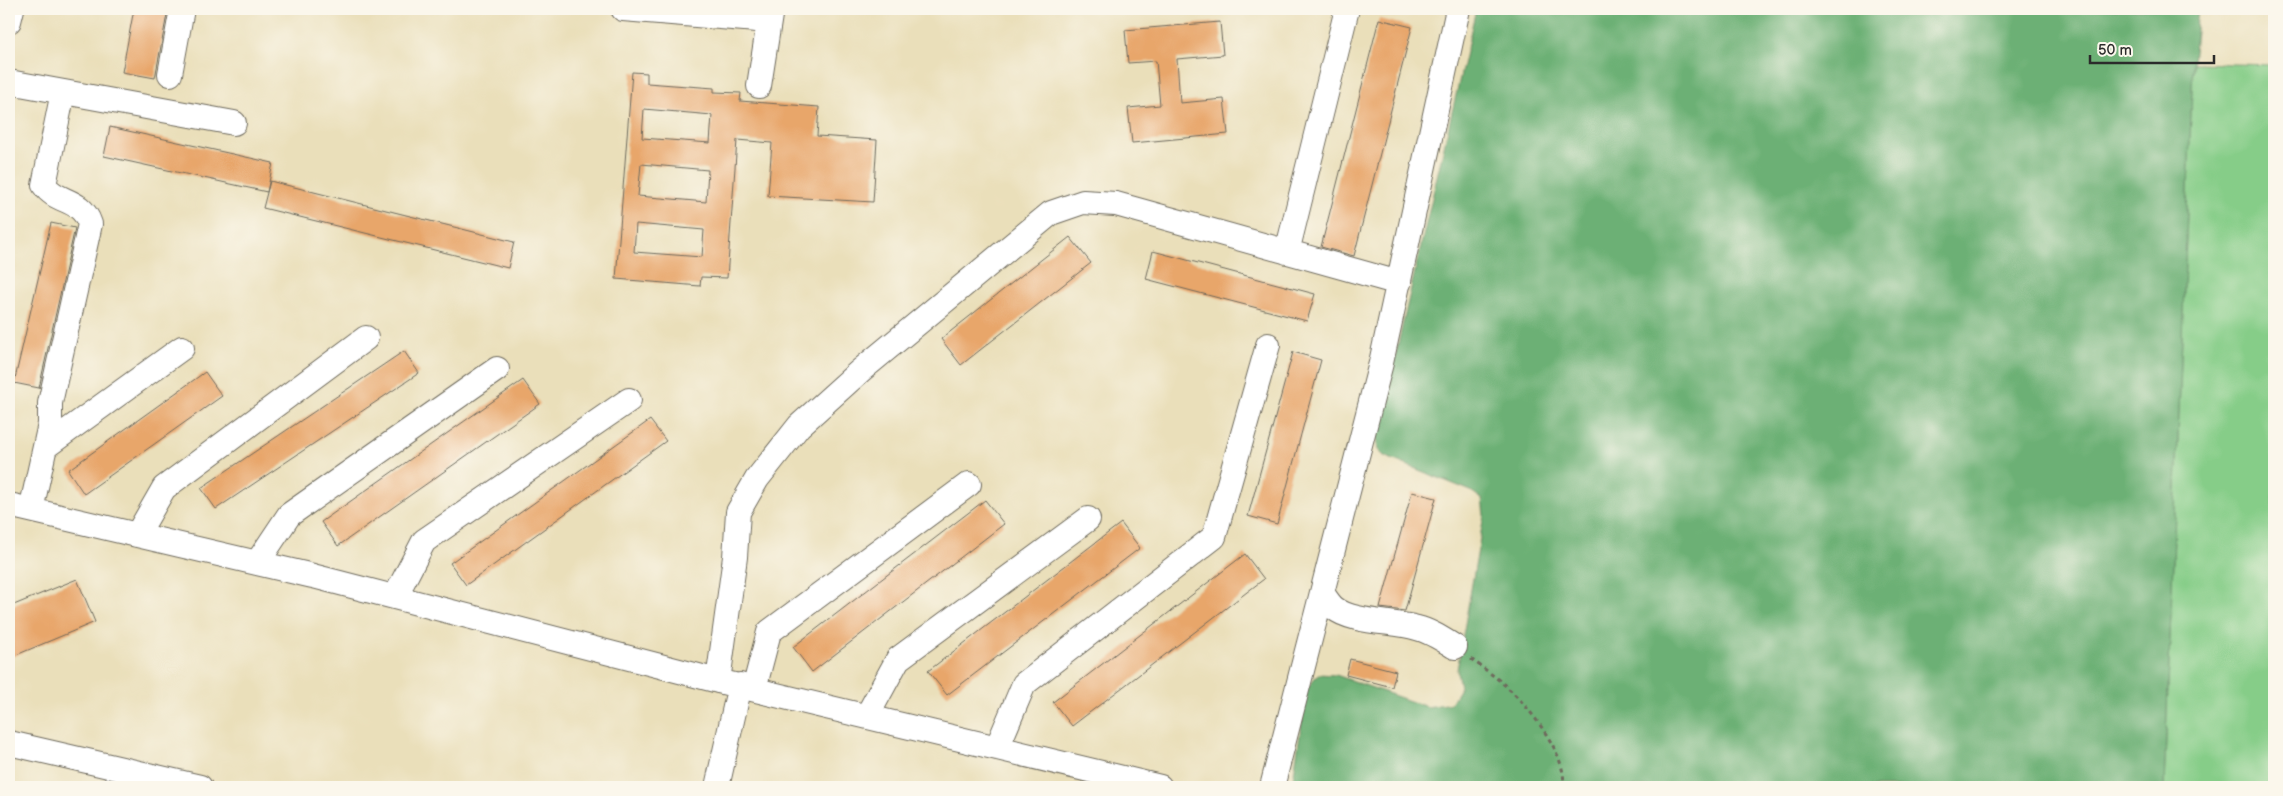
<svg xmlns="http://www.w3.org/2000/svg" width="2283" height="796" viewBox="0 0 2283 796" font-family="'Balsamiq Sans',sans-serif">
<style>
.green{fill:#86cd88;stroke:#587c5a}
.forest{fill:#6cb074;stroke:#4c6e50}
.building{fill:#e8a66b;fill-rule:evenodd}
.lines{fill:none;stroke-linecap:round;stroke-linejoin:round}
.minor-casing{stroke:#6e6a5d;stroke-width:26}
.path{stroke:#6e6a5d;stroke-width:3;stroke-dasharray:4 4;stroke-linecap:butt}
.minor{stroke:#fff;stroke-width:24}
</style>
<rect width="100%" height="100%" fill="#fbf7ec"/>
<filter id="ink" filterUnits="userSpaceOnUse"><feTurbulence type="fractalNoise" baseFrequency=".02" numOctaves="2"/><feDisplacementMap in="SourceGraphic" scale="10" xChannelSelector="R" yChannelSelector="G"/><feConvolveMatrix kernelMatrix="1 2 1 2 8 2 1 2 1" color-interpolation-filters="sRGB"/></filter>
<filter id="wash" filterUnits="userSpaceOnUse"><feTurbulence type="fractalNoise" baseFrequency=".0096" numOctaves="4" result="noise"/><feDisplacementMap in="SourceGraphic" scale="20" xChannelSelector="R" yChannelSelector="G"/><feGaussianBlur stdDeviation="1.12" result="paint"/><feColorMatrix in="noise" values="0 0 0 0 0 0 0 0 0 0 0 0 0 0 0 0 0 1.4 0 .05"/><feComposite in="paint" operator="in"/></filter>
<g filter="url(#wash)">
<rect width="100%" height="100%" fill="#eadfba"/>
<path class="green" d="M2193,63L2274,65V787H2164Z"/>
<path class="forest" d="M1476,9H2198L2193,63L2164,787H1292L1307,688L1318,674L1336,675L1427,707L1451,703L1460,688L1457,670L1484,515L1482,499L1471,491L1384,456L1378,450L1376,439Z"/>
<g id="blocks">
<path class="building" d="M134,9H168L155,78L122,72Z
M1379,19L1412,27L1354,256L1321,247Z
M1220,22L1223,55L1177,59L1180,103L1224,99L1228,134L1132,143L1128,108L1160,105L1156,61L1128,63L1125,30Z
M632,72L647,73V83L714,88V92L741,93L740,101L819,107L817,136L877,140L873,202L768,196L772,143L737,140L727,278L701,277L700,286L616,279ZM644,109L712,115L710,143L642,138ZM641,164L708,170L706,202L638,196ZM636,224L704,230L702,257L634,252Z
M110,127L273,163L267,192L104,156Z
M270,181L514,242L508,268L263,208Z
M51,223L75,228L39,388L14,383Z
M1070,237L1091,263L961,365L941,339Z
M1153,251L1315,294L1307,321L1146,279Z
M404,351L419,373L216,509L201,488Z
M1293,352L1321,360L1277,524L1248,516Z
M205,372L222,396L84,494L68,470Z
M523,380L540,404L338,546L321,522Z
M650,420L666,441L466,585L450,563Z
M1412,492L1436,498L1405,611L1380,608Z
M985,500L1004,524L812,672L793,647Z
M1121,523L1140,548L947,695L928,671Z
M1245,554L1264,579L1072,726L1053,702Z
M77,579L95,622L9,658V607Z
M1350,659L1396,671L1392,687L1346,675Z"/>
</g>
</g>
<g filter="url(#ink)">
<use href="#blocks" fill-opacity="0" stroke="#6e6a5d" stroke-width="1"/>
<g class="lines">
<defs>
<path id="minor" d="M623,9L769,21
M9,21L12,9
M170,74L182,9
M9,82L234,123
M759,86L771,9
M1287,252L1347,9
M45,447L182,348
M9,505L313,576L718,681L1160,787
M31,510L50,424V403L90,224C81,197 57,204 44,185L63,92
M137,535L164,488L366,338
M257,563L289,515L497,369
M1322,593C1326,598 1329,604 1334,608C1352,623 1394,621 1417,628C1430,631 1442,639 1455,647
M395,597L424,541L629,400
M718,681L735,557L738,512L757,479L799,426L860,371L1051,213L1083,202L1116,204L1399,283
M754,689L769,632L969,484
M867,716L898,659L1088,519
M9,743L200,787
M997,748L1024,684L1214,537L1268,345
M717,787L740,685
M1272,787L1381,363L1458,9"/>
</defs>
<use href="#minor" class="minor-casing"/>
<path class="path" d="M1471,659C1483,668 1496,677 1508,688C1529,707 1569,757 1563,787"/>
<use href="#minor" class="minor"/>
</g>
</g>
<rect width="2283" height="796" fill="none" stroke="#fbf7ec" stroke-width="30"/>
<path d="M2090 55v8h124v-8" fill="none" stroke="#2b2b2b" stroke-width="2.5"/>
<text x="2098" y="55" font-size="15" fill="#2b2b2b" stroke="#fbf7ec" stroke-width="4" paint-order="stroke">50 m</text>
</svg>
